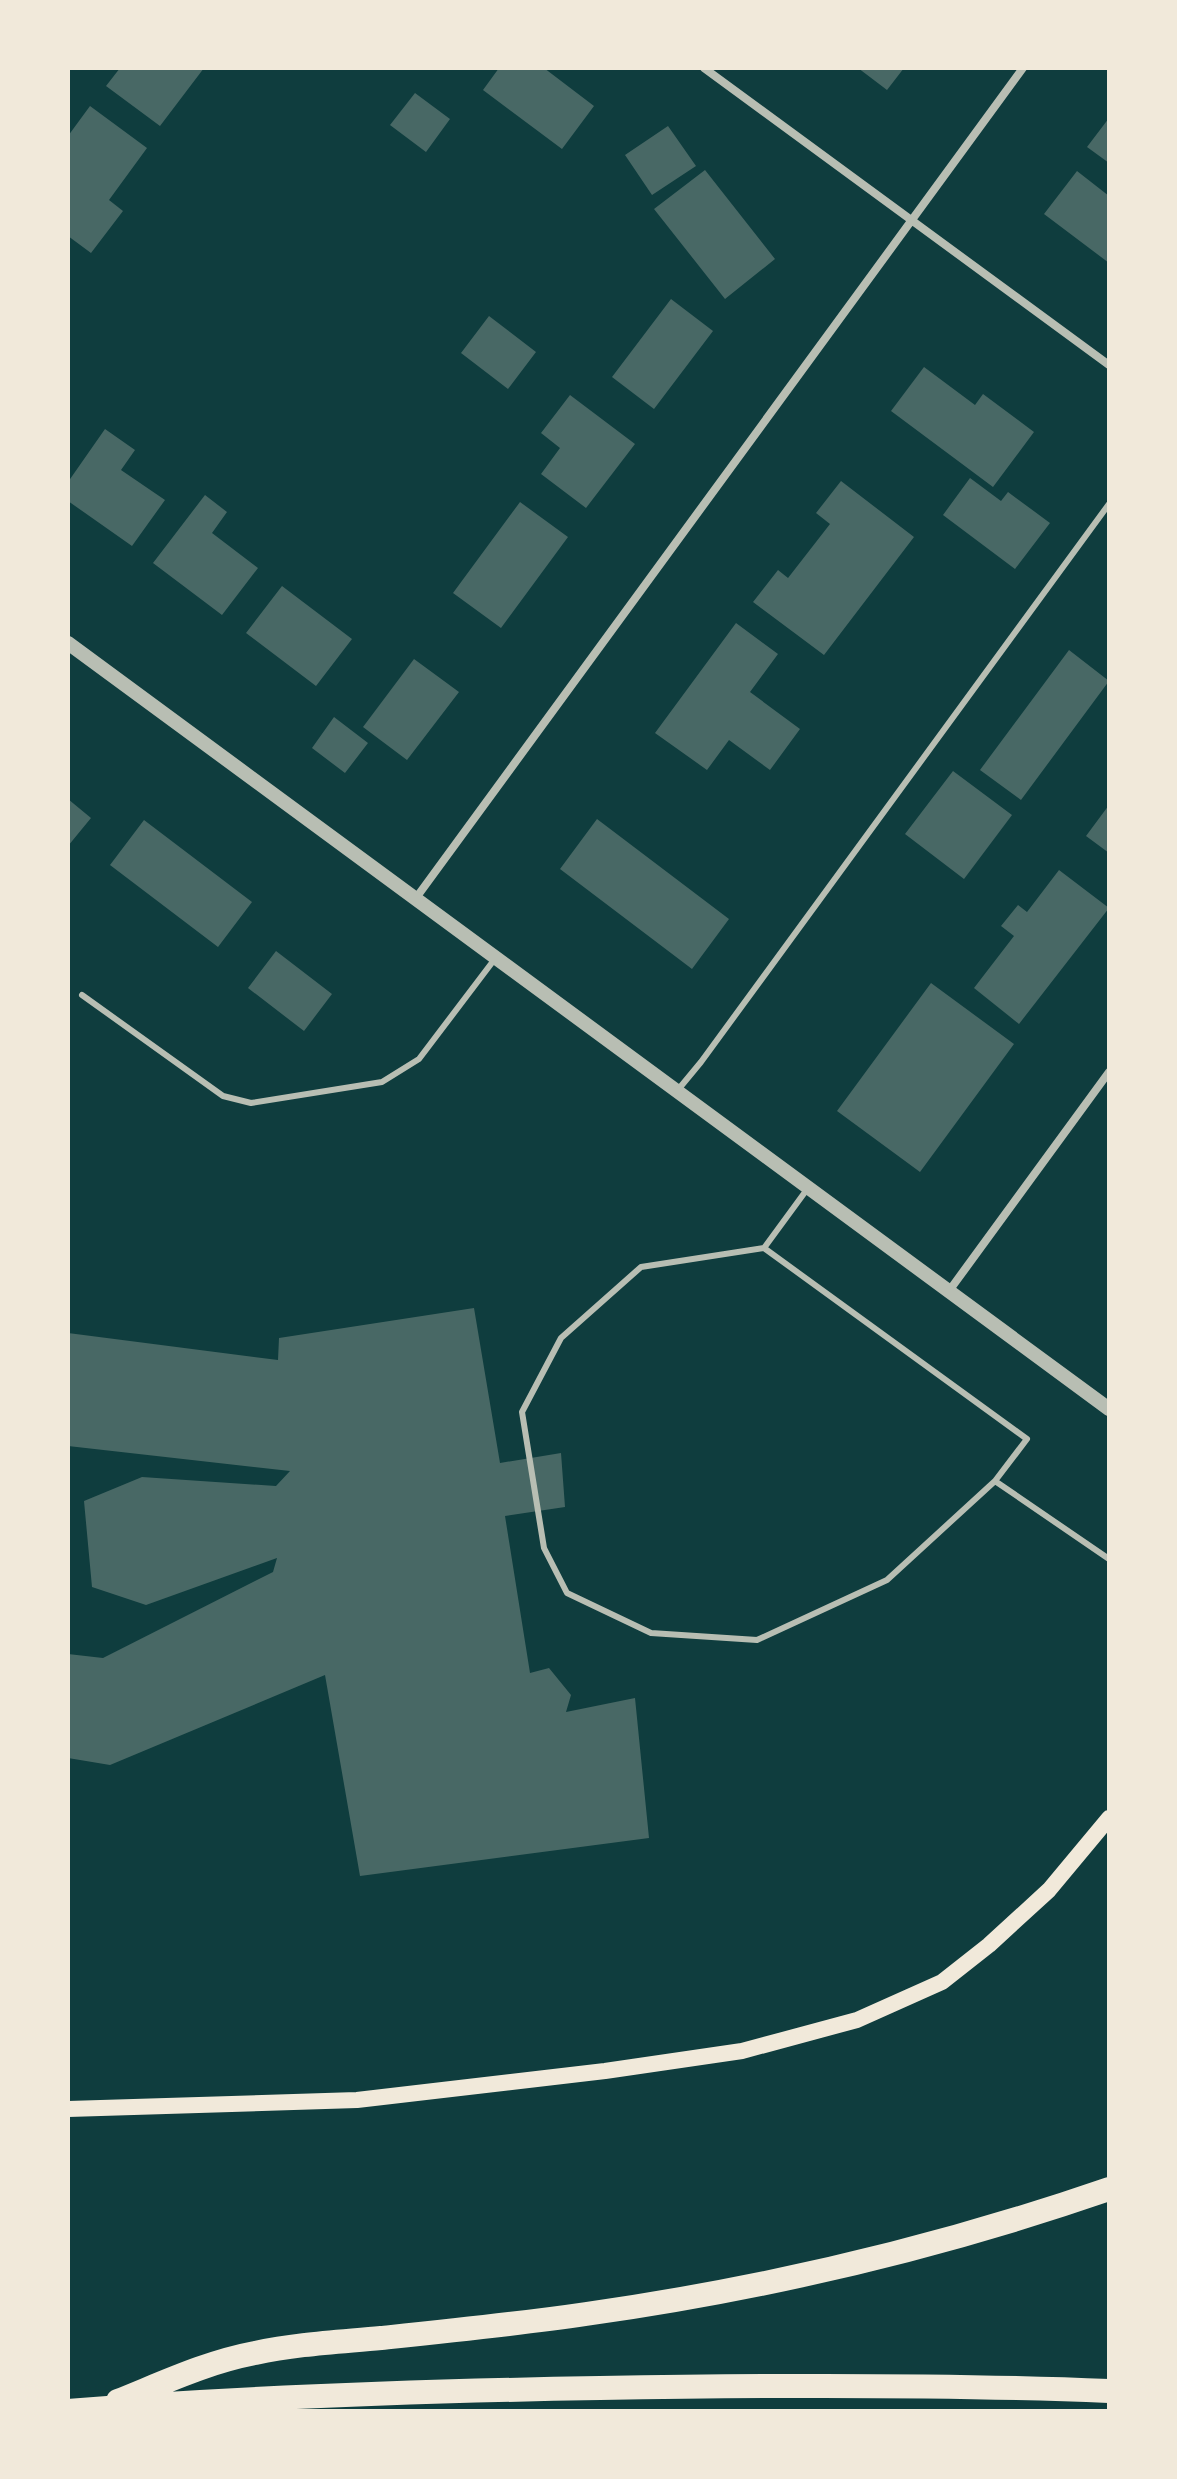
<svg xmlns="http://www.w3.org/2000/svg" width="1177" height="2479" viewBox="0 0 1177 2479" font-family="Cabin,sans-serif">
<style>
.building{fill:#486865}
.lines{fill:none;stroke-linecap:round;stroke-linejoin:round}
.service{stroke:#b8beb3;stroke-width:6}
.minor{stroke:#b8beb3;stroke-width:8}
.tertiary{stroke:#b8beb3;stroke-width:14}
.secondary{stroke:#f1e9da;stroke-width:16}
.motorway{stroke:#f1e9da;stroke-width:24}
</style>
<rect width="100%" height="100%" fill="#0f3d3e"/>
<path class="building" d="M120,68H204L160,126L106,86Z
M499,68H544L594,106L562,149L483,90Z
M858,68H904L887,90Z
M415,93L450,119L426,152L390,125Z
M90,106L147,148L109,200L123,211L91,253L68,236V136Z
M1109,118V163L1087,147Z
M668,126L696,166L652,195L625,155Z
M705,170L775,259L725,299L654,209Z
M1077,171L1109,196V263L1044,214Z
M671,299L713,331L654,409L612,377Z
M489,316L536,352L508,389L461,353Z
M924,367L975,405L983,394L1034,432L993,487L891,411Z
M570,395L635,444L586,508L541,474L560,448L541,433Z
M105,429L135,450L121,470L165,500L132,546L68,501V482Z
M970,478L1001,501L1008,492L1050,523L1015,569L943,515Z
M841,481L914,537L824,655L753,602L778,570L788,578L830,524L816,513Z
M205,495L227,512L212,533L258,568L222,615L153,563Z
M520,502L568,537L501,628L453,593Z
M282,586L352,639L316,686L246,633Z
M736,623L778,654L750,692L800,729L770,770L729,740L707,770L655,733Z
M1069,650L1109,681L1021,800L980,770Z
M414,659L459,692L407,760L363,727Z
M334,717L368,743L345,773L312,748Z
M953,771L1012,815L964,879L905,834Z
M68,799L91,818L68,846Z
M1109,805V853L1086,836Z
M597,819L729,919L692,969L560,869Z
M144,820L252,902L218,947L110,865Z
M1059,870L1109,908L1019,1024L974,988L1014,936L1001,926L1018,905L1027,912Z
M276,951L332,994L304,1031L248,988Z
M931,983L1014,1044L920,1172L837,1111Z
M474,1308L500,1463L561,1453L565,1507L505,1516L530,1673L549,1668L571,1695L566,1712L635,1698L649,1838L360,1876L325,1675L110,1765L68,1758V1654L103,1658L273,1572L277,1558L146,1605L92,1587L84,1501L142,1477L276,1486L290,1471L68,1446V1333L278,1360L279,1338Z"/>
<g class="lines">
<path class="service" d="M82,995L223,1096L251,1103L382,1082L419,1059L494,960
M677,1091L701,1062L1109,504
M808,1188L764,1248L641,1267L561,1338L522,1412L544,1548L567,1593L651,1633L757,1640L887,1580L995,1481L1109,1559
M764,1248L1027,1439L995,1481"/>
<path class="minor" d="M704,68L1109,365
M416,898L1023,68
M949,1291L1109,1072"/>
<path class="tertiary" d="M68,643L1109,1409"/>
<path class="secondary" d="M68,2109L357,2100L605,2071L742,2051L857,2020L942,1982L989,1945L1049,1890L1109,1818"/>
<path class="motorway" d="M118,2401C163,2383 207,2362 255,2353C296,2344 339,2342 381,2338C449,2331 518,2324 586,2314C764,2289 938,2248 1109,2189
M68,2411C245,2397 423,2391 600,2388C770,2385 940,2384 1109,2391"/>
</g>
<rect width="1177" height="2479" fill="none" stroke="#f1e9da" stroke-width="140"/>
</svg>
